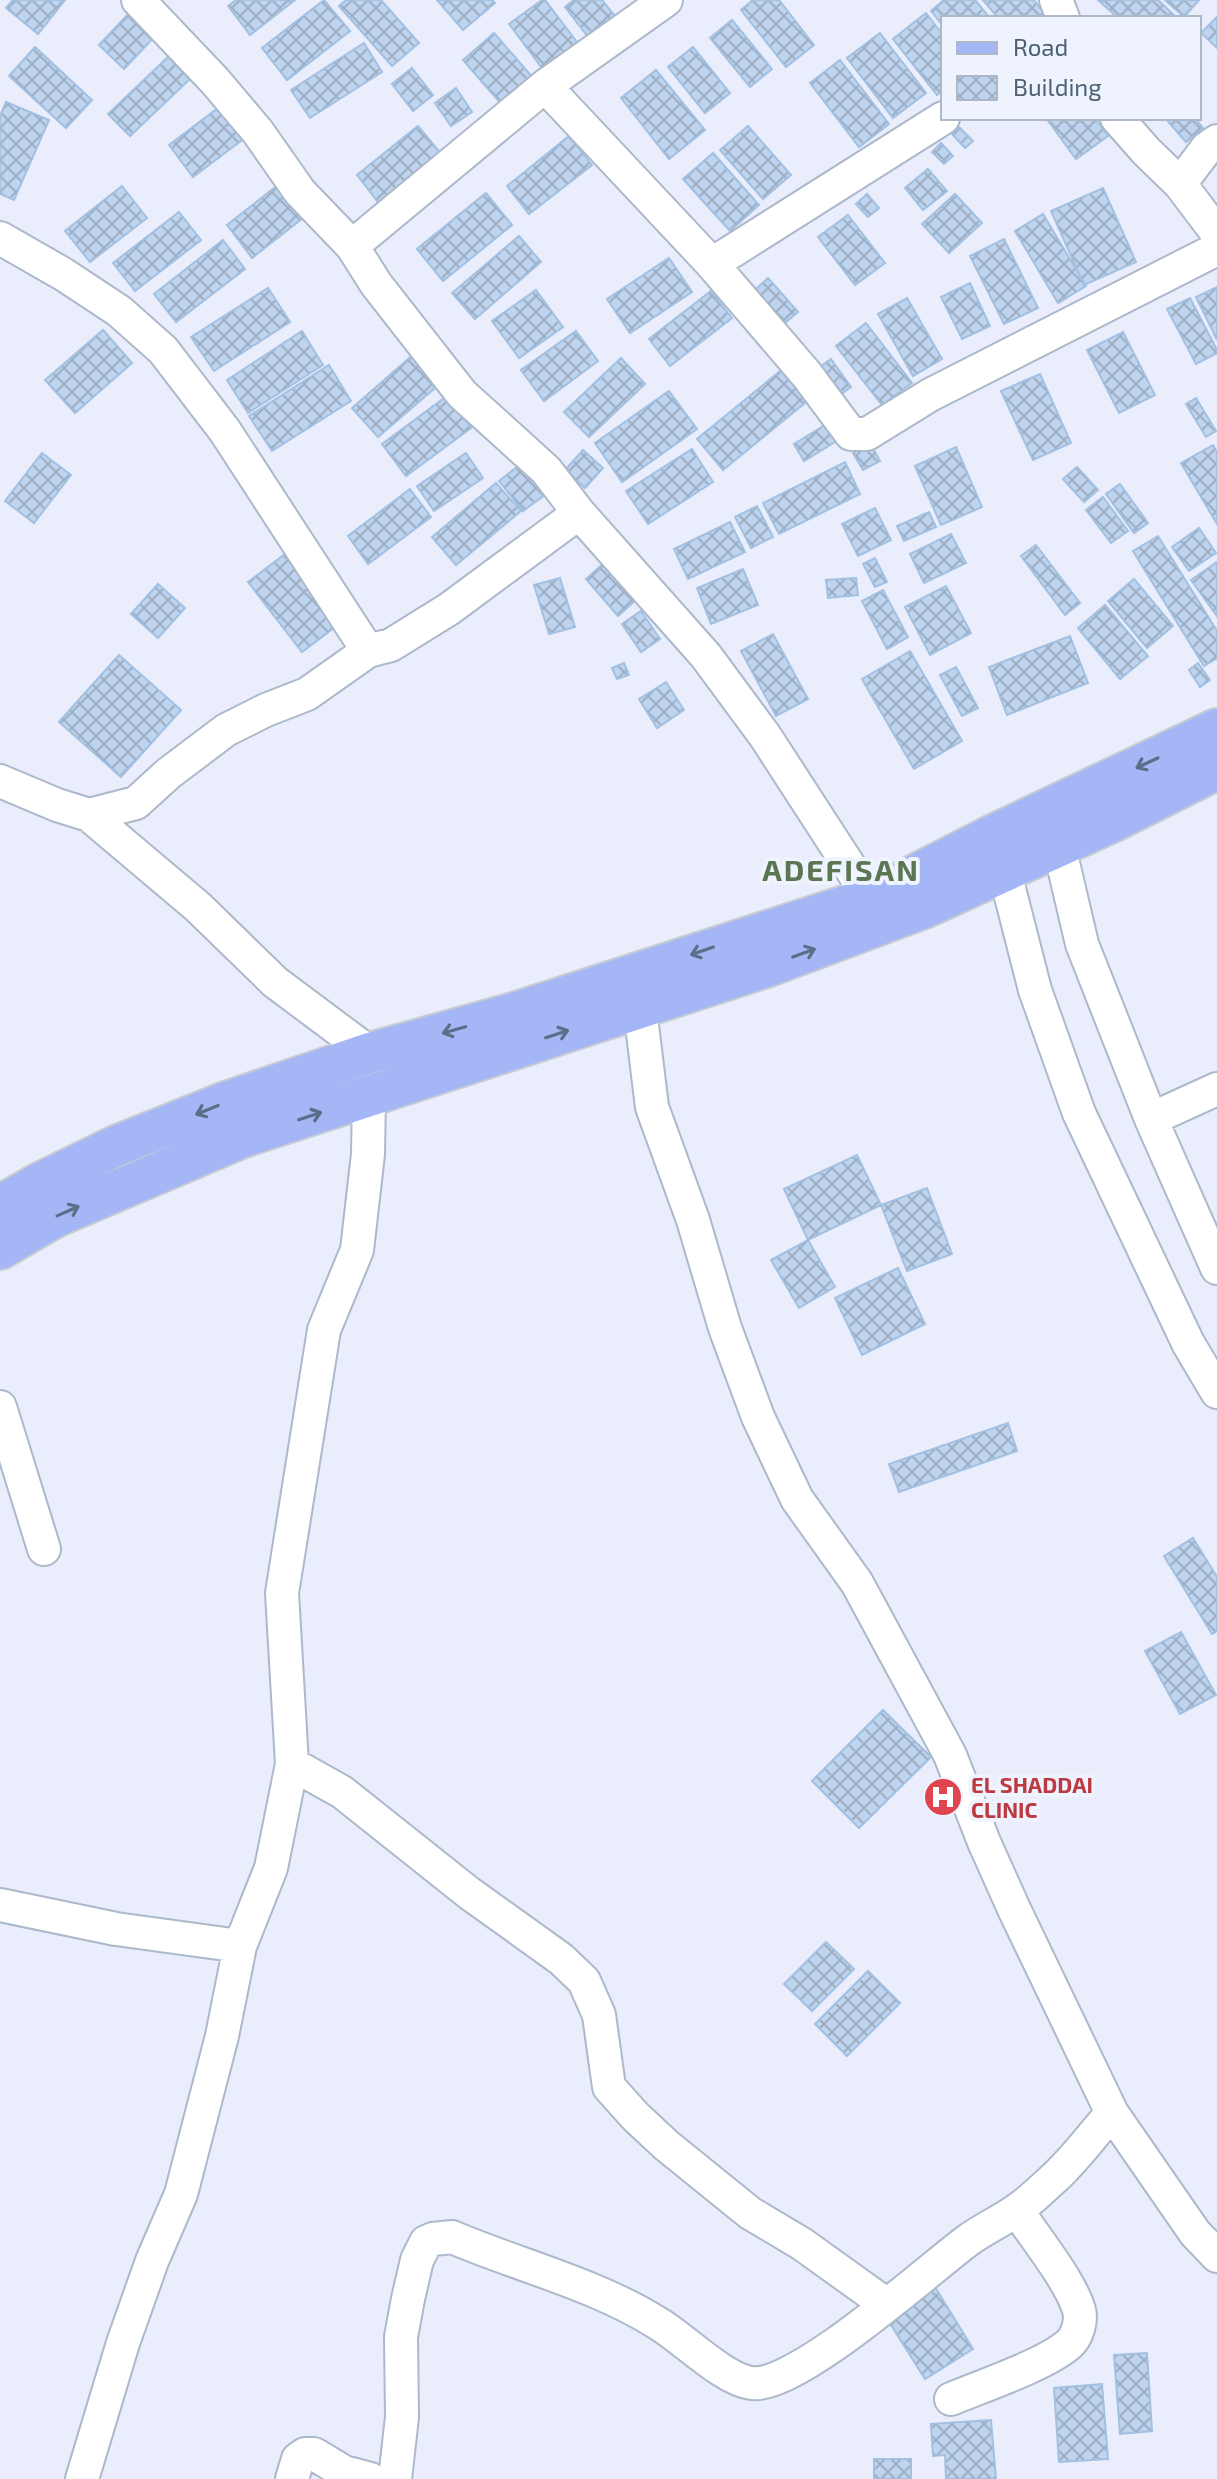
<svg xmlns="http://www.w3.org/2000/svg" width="1217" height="2479" viewBox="0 0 1217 2479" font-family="'Exo 2',sans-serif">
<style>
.building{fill:url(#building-cross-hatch);stroke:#a2c0e2;stroke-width:2}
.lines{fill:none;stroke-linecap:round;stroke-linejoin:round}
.minor-casing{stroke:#acb9cb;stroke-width:36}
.major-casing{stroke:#c6ccd3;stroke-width:44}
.minor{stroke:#fff;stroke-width:32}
.major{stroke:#a5b6f7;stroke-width:40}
.oneway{stroke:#5a6e88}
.labels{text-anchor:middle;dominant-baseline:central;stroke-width:8;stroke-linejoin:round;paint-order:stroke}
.health-label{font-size:22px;font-weight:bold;fill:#be3a42;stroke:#eff3fe;text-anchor:start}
.district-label{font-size:30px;font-weight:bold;letter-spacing:2px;fill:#5a7653;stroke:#eff3fe}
</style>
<defs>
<pattern id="building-cross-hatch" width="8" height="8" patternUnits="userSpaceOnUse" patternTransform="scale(2)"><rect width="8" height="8" fill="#bfd4ee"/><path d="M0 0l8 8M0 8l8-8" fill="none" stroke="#9dafc5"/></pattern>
</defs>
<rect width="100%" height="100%" fill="#e9edfc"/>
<path class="building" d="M13,0H65L38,34L6,8Z
M236,0H295L250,35L228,6Z
M324,0L350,31L287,80L262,48Z
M346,0H381L419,43L392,66L339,6Z
M437,0H492L495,3L463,30Z
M542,0H545L583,50L548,76L509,24Z
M574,0H602L619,21L592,42L565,7Z
M753,0H779L814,45L786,67L741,10Z
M944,0H975L990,18H943V26L931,11Z
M983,0H1034L1048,18H998Z
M1098,0H1158L1175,16L1118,18Z
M1165,0H1199L1184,17Z
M132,10L158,33L124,69L99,45Z
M926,13L943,35V90L937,95L893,39Z
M1217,17V48L1201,33Z
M732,20L772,69L750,87L710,38Z
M494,33L534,79L503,106L463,60Z
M880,33L926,93L893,118L847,58Z
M364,43L382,72L310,118L291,90Z
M35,47L92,100L66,128L9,76Z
M693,47L730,93L705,113L668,67Z
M169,56L190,79L130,136L108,114Z
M840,60L889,124L859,147L810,83Z
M412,68L433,95L413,111L392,84Z
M656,70L705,130L669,159L621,98Z
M456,88L472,112L451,126L435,103Z
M6,102L49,120L14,200L0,194V116Z
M222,105L246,137L193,177L169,145Z
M1046,118H1095L1108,136L1076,159Z
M1165,118H1195L1203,128L1186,142Z
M418,126L443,156L381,206L357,175Z
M748,126L791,175L763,199L720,150Z
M959,127L973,141L965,148L952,134Z
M569,136L592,165L529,214L507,186Z
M941,143L953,156L944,164L932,152Z
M713,153L759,205L730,231L683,179Z
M928,169L947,191L923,210L905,188Z
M283,181L308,214L252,258L227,225Z
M122,186L147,218L90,262L65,231Z
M1103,188L1136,262L1084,285L1051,211Z
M486,193L512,225L443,281L417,249Z
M867,194L879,208L868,217L856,204Z
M955,194L982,223L949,253L922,224Z
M179,212L201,240L135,291L113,263Z
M1043,214L1086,286L1058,303L1015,231Z
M848,215L885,263L855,285L818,237Z
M519,236L541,262L475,319L452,293Z
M1004,239L1038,308L1004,324L970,256Z
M223,240L245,269L176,322L154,294Z
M669,258L692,292L630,333L607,299Z
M768,278L798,312L785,323L755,290Z
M970,283L990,326L962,339L941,297Z
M1217,287V340L1196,297Z
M268,288L290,322L214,371L191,337Z
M536,290L563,327L519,358L492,321Z
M711,291L732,318L670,366L649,339Z
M907,298L942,359L913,376L878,314Z
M1190,298L1217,350V353L1196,364L1167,309Z
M866,323L912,383L882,405L836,346Z
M103,330L132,363L75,413L45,380Z
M302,331L323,365L248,413L227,380Z
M576,331L598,361L544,401L521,370Z
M1123,332L1155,395L1119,413L1087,350Z
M415,353L441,383L378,437L352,408Z
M621,358L645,384L589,437L564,412Z
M831,359L851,387L837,397L817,369Z
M329,365L351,401L272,451L249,416Z
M785,367L811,398L723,470L697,439Z
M1040,374L1071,443L1033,460L1001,391Z
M669,391L697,429L622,482L595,443Z
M447,396L471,428L406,476L382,444Z
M1196,398L1216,431L1206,437L1186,404Z
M830,422L840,439L804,461L794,444Z
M870,443L880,461L863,470L853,453Z
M1213,445L1217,452V524L1181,463Z
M956,447L982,507L941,525L915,466Z
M692,449L713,482L648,524L626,491Z
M583,450L603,468L585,488L565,470Z
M42,453L71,475L34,523L5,501Z
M466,453L483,478L434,511L417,486Z
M845,462L860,494L779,534L763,503Z
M521,464L546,494L523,511L499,481Z
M1077,467L1098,490L1084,502L1063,479Z
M496,483L521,511L456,565L432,537Z
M1120,484L1148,523L1134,533L1106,494Z
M410,489L431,517L368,564L348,536Z
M1103,497L1128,531L1111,543L1086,510Z
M757,506L773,537L751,548L735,517Z
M875,508L891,540L858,556L842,524Z
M929,512L936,527L904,541L897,526Z
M730,522L745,552L688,579L674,549Z
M1199,528L1216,553L1189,571L1172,547Z
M951,534L966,563L924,583L910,554Z
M1158,536L1217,631V658L1204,666L1133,551Z
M1036,545L1080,603L1065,615L1021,556Z
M285,554L339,624L302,652L248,582Z
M875,558L887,582L875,587L863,564Z
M605,562L637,599L618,616L586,579Z
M1217,562V616L1191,580Z
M743,569L758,605L711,624L697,588Z
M560,578L575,627L549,634L534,585Z
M856,578L858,595L828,598L826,580Z
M1134,579L1173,626L1147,648L1108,601Z
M158,584L185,608L158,638L131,614Z
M946,586L971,633L930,655L905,607Z
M883,590L908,637L887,649L862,601Z
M1105,605L1148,656L1120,679L1078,628Z
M641,611L660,639L641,652L622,624Z
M773,634L808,699L776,716L741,651Z
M1070,636L1088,683L1007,715L989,667Z
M910,651L962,741L914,769L862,679Z
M119,655L181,710L121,777L59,722Z
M624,663L629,675L617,679L612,668Z
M1198,663L1210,680L1200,687L1189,670Z
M956,667L978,708L962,716L940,675Z
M666,682L684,710L657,728L639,699Z
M857,1155L881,1205L808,1240L784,1189Z
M927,1188L952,1254L907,1271L881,1205Z
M808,1240L835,1287L799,1308L771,1260Z
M898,1268L925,1324L862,1355L835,1298Z
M1008,1423L1017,1451L899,1492L889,1464Z
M1193,1538L1217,1577V1631L1212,1634L1164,1556Z
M1181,1632L1216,1695L1180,1714L1145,1651Z
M883,1710L931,1757L859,1828L812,1781Z
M826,1942L854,1969L812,2011L784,1984Z
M868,1971L900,2003L847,2056L815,2024Z
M935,2287L973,2349L925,2379L886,2317Z
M1147,2353L1152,2431L1120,2434L1114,2355Z
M1102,2384L1108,2459L1059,2462L1054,2388Z
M991,2420L996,2479H946L945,2455L933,2456L931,2424Z
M874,2459H911V2479H874Z"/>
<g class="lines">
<defs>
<path id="minor" d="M138,0L215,81L258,132L300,192L352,246L376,284L462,394L546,470L579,513L706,656L765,736L870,898
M1056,0L1063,18
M545,86L712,264L807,375L851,434H867L930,395L1217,249
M1117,118L1146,151L1180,184L1217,233
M1180,184L1207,148L1217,141
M0,238L63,274L119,311L163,350L225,431L368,651
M352,246L545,86L666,0
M712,264L943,118
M0,781L57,805L89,815L198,907L275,982L370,1053
M89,815L136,803L169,773L226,730L266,710L307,694L368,651L391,645L449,609L579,513
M1059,846L1082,944L1151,1119L1217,1268
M1005,873L1035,990L1079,1113L1188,1343L1217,1392
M640,1009L652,1107L693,1220L725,1328L758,1417L797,1499L857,1583L950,1755L984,1842L1014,1909L1112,2113L1195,2233L1217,2256
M1151,1119L1217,1089
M0,1407L44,1549
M292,1764L342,1792L469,1893L561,1959L584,1981L599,2015L609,2087L635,2116L666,2145L750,2213L802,2244L887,2305
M0,1905L116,1929L240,1946
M951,2399C982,2386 1045,2365 1069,2344C1077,2337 1082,2321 1079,2310C1070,2280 1035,2238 1017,2210
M82,2479L123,2343L152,2261L181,2194L222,2036L240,1946L271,1868L292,1764L282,1593L324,1330L357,1250L368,1154L369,1097
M292,2479L298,2459L305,2454H314L344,2472L370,2479
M395,2479L402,2417L401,2337L408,2299L417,2260L426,2242L433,2239L452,2237C520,2266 596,2284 659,2324C684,2339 723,2379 751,2383C795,2390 928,2270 967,2241C982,2230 999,2222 1014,2212C1027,2204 1040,2191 1051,2181C1074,2161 1092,2135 1112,2113"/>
<path id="major" d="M0,1206L38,1184L116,1146L226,1102L370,1053L514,1013L870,898L989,837L1217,729
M0,1249L55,1217L243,1137L769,966L924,908L1114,821L1217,769"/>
</defs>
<use href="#minor" class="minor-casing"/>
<use href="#major" class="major-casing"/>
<use href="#minor" class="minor"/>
<use href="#major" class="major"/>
</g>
<defs><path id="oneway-shaft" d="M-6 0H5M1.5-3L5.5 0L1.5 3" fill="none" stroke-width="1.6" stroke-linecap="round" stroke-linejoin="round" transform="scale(2)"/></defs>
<g class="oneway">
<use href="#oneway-shaft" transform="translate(1147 763) rotate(155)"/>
<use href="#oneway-shaft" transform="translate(702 951) rotate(161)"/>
<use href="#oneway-shaft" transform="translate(804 953) rotate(-20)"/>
<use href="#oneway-shaft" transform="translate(454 1030) rotate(164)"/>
<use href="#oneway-shaft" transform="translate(557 1034) rotate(-18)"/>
<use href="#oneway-shaft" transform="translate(207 1110) rotate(158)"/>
<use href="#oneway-shaft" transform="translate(310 1116) rotate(-18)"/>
<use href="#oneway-shaft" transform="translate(68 1211) rotate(-24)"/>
</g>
<defs>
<symbol id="hospital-disc" viewBox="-11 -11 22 22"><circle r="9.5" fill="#e0444e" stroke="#eff3fe"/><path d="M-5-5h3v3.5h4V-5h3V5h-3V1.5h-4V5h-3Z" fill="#fff"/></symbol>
</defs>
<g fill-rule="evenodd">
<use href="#hospital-disc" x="921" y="1775" width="44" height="44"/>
</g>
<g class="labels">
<g class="health-label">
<text x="971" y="1784">EL SHADDAI<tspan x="971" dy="25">CLINIC</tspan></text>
</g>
<g class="district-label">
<text x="841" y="869">ADEFISAN</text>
</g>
</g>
<rect x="941" y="16" width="260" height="104" fill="#eff3fe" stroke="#aeb9c7" stroke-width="2"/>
<rect x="957" y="42" width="40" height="12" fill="#a5b6f7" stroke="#aeb9c7" stroke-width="2"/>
<text x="1013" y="56" font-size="24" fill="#4d6175">Road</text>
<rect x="957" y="76" width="40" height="24" fill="url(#building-cross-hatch)" stroke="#aeb9c7" stroke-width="2"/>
<text x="1013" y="96" font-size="24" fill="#4d6175">Building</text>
</svg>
